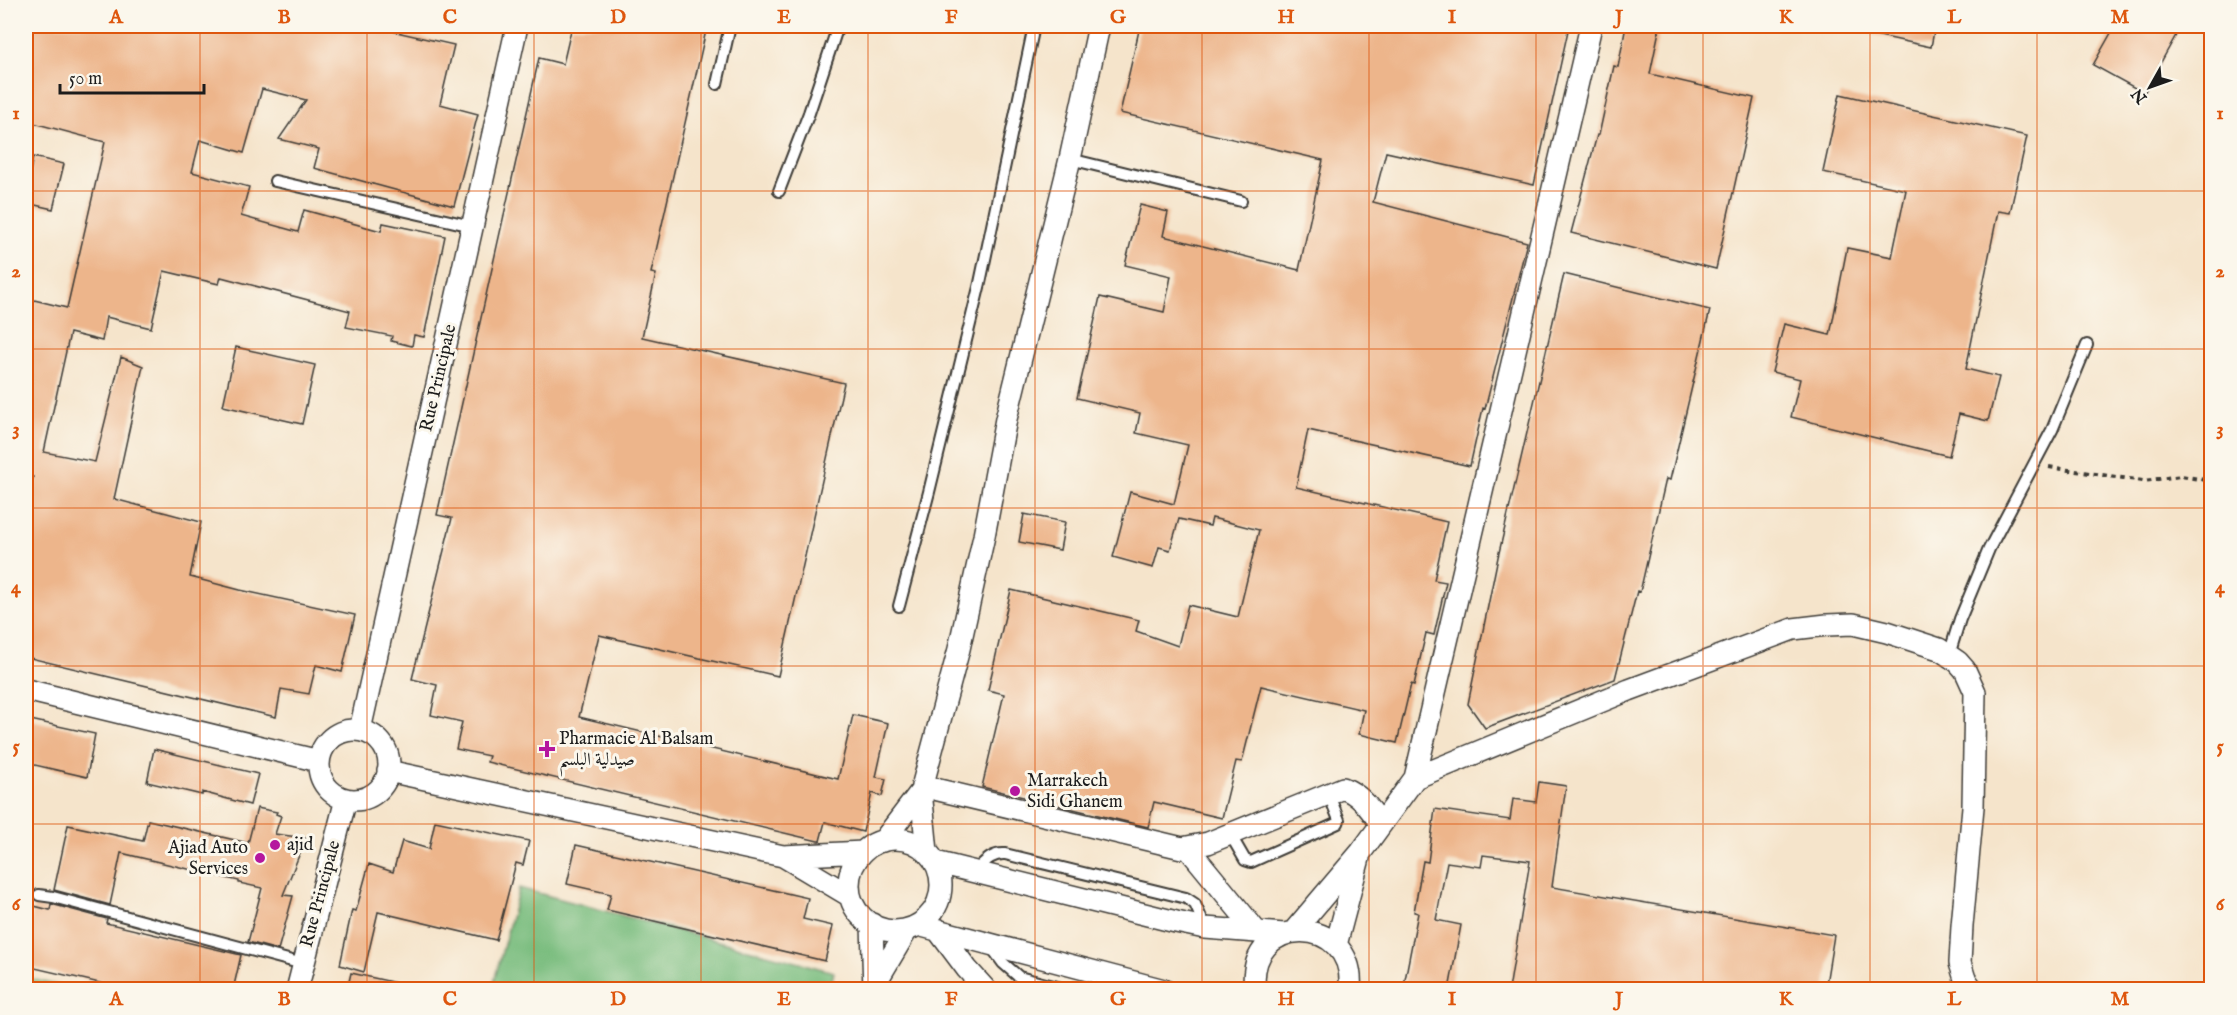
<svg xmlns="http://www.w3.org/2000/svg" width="2237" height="1015" viewBox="0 0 2237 1015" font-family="'IM FELL English',Amiri,serif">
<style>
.green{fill:#99de96;stroke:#5a7d59;stroke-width:1.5}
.forest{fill:#7abd7f;stroke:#4b6c4e;stroke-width:1.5}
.building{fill:#edb58b}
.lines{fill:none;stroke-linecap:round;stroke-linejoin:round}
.lane-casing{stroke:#3d3a36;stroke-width:14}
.street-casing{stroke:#3d3a36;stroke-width:24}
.path{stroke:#3d3a36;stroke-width:4;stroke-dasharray:4.5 4.5;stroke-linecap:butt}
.lane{stroke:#fff;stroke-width:10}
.street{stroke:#fff;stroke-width:21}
.grid{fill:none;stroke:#de560d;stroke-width:1.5;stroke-opacity:0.55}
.poi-dot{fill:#b5179e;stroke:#fbf7ec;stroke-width:2}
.labels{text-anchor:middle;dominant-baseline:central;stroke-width:6;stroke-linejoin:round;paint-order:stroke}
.street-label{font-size:18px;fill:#1c1c1c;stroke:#fbf7ec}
.poi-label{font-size:18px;fill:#1c1c1c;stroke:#fbf7ec;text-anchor:start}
.neatline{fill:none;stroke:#de560d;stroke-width:2}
.grid-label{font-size:20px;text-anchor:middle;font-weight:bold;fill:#de560d}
</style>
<rect width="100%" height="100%" fill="#fbf7ec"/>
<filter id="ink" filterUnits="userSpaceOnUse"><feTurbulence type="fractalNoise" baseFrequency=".0167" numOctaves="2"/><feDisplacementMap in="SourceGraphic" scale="12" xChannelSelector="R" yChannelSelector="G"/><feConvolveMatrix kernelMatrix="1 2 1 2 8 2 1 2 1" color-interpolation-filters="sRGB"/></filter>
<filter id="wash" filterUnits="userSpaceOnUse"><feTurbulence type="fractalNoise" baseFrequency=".008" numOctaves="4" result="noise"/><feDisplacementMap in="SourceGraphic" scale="24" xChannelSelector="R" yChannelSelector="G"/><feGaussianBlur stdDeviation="1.35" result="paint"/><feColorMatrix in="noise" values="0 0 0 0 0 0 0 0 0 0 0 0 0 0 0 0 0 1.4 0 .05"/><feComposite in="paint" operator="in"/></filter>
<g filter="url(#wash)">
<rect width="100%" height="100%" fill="#f5e4cb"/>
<path class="green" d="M26,978L73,989H26Z"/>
<path class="forest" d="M519,888L834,972L830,989H492Z"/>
<g id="blocks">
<path class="building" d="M26,26H370L454,45L440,104L478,114L454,206L314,168L319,149L279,139L306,100L262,89L244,153L200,140L192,172L249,187L241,216L298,232L304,210L381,231L383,223L445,236L424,337L414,335L412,346L391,341L392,336L346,327L350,311L221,277L219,284L164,271L151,328L106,317L102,341L70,333L44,452L95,462L121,357L143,366L114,499L201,522L190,577L240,590L355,615L342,672L316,665L309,694L281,689L276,717L26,657V508L33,477L26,475V298L67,308L105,142L26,121Z
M572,26H707L651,273L656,274L642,337L844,383L778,676L599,635L579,717L838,779L853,715L888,723L876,777L886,779L882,796L872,793L863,832L825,822L820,841H818L487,762L489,756L456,749L462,722L431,715L437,685L412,679L452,518L437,515L539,58L563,64Z
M1140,26H1569L1534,185L1386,152L1373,202L1527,242L1485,409L1483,408L1470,466L1308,430L1296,487L1447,522L1434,580L1446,582L1434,635L1426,633L1414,685L1411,684L1397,743L1359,734L1364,710L1261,686L1242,762L1236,761L1222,818L1154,802L1148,827L982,787L1004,694L988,690L1011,590L1139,620L1136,631L1178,646L1188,605L1238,617L1259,530L1212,518L1210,526L1179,519L1170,550L1159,547L1153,568L1113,557L1130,492L1174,504L1188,445L1136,433L1140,413L1077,398L1100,297L1164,312L1171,276L1125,265L1140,205L1168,212L1163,236L1299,270L1323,160L1120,113Z
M1626,26H1660L1650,74L1754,98L1716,269L1571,233L1597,135H1599L1614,66L1618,67Z
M1861,26H1935L1931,47L1861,32Z
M2115,26H2181L2144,93L2093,65Z
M1840,94L2027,136L2010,213L1998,211L1966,369L1999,377L1988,421L1959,414L1949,456L1791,417L1800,379L1772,372L1784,324L1830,335L1847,248L1892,257L1906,190L1823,172Z
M33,157L64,164L53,209L26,203V191Z
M1564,274L1710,310L1670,480L1666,479L1640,592L1637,591L1615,679L1485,728L1468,704L1498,557Z
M236,347L315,365L302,424L223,406Z
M1024,514L1065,522L1060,550L1019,542Z
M26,719L95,734L87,777L26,763Z
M154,749L258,774L250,805L202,792V795L147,782Z
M1539,782L1566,786L1552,887L1834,935L1825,990H1509L1530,861L1483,855L1481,867L1447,862L1436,920L1461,925L1449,990H1403L1418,913L1414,912L1423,861L1428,862L1435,809L1510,820L1513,799L1536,802Z
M257,808L277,812L276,814L281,816L275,834L306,838L283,895L293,896L278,950L248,942L262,888L239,883V881L121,853L110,905L54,890L68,825L143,841L148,820L248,843Z
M435,821L529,841L523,865L516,863L496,940L378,912L364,972L340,965L352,910L356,911L369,864L393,872L402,841L429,849Z
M576,845L808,898L803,919L833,926L825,961L607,910L611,894L567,884Z
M51,904L107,919L106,923L241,955L233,990H130L26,966V947L34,906L50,910Z
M351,973L397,983L396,990H347Z"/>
</g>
</g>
<g filter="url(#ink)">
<use href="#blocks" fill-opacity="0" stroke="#3d3a36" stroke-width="1.5"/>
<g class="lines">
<defs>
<path id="lane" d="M717,84L730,26
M1070,159L1241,201
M275,181L472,226
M779,191L809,113L838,26
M899,606L929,492L980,283L1034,26
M1949,655L1960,619L1989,549L2052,430L2087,345
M1230,834L1245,860L1251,862L1338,823L1339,820L1329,795
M974,872C984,863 991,853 1005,854L1186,898L1195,904L1205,927
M39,895L53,897L303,964
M990,945L1003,963L1019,977L1069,990"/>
<path id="street" d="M26,690L319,761
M319 765a35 35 0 1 1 70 0a35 35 0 1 1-70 0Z
M360,730L517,26
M388,771L783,856L863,852
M1415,778L1629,690L1793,629L1827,625L1853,624L1887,632L1939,649L1958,662L1965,670L1975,692L1973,807L1962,926L1960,963L1965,979L1973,990
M922,786L1182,848L1208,843L1343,788C1361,795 1370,809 1381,824
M921,791L927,852
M849 885a46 46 0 1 1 92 0a46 46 0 1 1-92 0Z
M883,841L921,791L959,649L984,536L1006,419L1070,159L1099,26
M1188,848L1256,931
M783,856L850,896
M935,862L1176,922L1205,928L1284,934
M872,924L874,990
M918,925L1164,990
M937,929L967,969L986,990
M1294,931L1361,852L1415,778L1591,26
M1336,945L1359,858
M875,984L907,930
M297,990L346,799
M1255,990C1244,913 1357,911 1350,990"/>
</defs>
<use href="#lane" class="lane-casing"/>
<use href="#street" class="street-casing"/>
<path class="path" d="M2049,467L2143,481L2181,476L2212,481"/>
<use href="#lane" class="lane"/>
<use href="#street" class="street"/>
</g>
</g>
<path class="grid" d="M200,26V990M367,26V990M534,26V990M701,26V990M868,26V990M1035,26V990M1202,26V990M1369,26V990M1536,26V990M1703,26V990M1870,26V990M2037,26V990M26,191H2212M26,349H2212M26,508H2212M26,666H2212M26,824H2212"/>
<g class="poi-dot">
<path d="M544 740h6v6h6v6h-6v6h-6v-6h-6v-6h6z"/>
<circle cx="1015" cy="791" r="6"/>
<circle cx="275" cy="845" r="6"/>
<circle cx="260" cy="858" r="6"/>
</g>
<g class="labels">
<g class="street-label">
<text transform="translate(439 378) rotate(-77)">Rue Principale</text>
<text transform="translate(321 894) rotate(-75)">Rue Principale</text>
</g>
<g class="poi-label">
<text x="559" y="739">Pharmacie Al Balsam<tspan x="559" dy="21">صيدلية البلسم</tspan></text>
<text x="1027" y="781">Marrakech<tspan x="1027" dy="21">Sidi Ghanem</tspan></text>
<text x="287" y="845">ajid</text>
<text x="248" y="848" text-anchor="end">Ajiad Auto<tspan x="248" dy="21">Services</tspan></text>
</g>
</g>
<rect width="2237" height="1015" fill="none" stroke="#fbf7ec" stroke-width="66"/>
<g transform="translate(2150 87) rotate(230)" stroke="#fbf7ec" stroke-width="4.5" paint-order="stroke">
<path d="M0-4.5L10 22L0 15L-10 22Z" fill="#1c1c1c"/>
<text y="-9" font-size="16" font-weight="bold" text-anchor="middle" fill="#1c1c1c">N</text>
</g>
<path d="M60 84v9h144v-9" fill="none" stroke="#1c1c1c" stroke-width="3"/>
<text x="69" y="84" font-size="18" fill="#1c1c1c" stroke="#fbf7ec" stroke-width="4.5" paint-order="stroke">50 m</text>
<rect x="33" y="33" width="2171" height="949" class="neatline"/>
<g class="grid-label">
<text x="116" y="23">A</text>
<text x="284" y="23">B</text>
<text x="450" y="23">C</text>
<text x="618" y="23">D</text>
<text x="784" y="23">E</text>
<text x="951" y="23">F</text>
<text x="1118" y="23">G</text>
<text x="1286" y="23">H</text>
<text x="1452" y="23">I</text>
<text x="1619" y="23">J</text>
<text x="1786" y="23">K</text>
<text x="1954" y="23">L</text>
<text x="2120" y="23">M</text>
<text x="16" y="119">1</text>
<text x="2220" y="119">1</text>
<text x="16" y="277">2</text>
<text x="2220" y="277">2</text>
<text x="16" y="435">3</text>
<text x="2220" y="435">3</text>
<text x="16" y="593">4</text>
<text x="2220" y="593">4</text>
<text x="16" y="752">5</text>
<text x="2220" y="752">5</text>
<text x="16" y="910">6</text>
<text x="2220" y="910">6</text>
<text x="116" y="1005">A</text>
<text x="284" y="1005">B</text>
<text x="450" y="1005">C</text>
<text x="618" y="1005">D</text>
<text x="784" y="1005">E</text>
<text x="951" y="1005">F</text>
<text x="1118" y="1005">G</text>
<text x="1286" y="1005">H</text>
<text x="1452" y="1005">I</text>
<text x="1619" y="1005">J</text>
<text x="1786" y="1005">K</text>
<text x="1954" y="1005">L</text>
<text x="2120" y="1005">M</text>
</g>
</svg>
